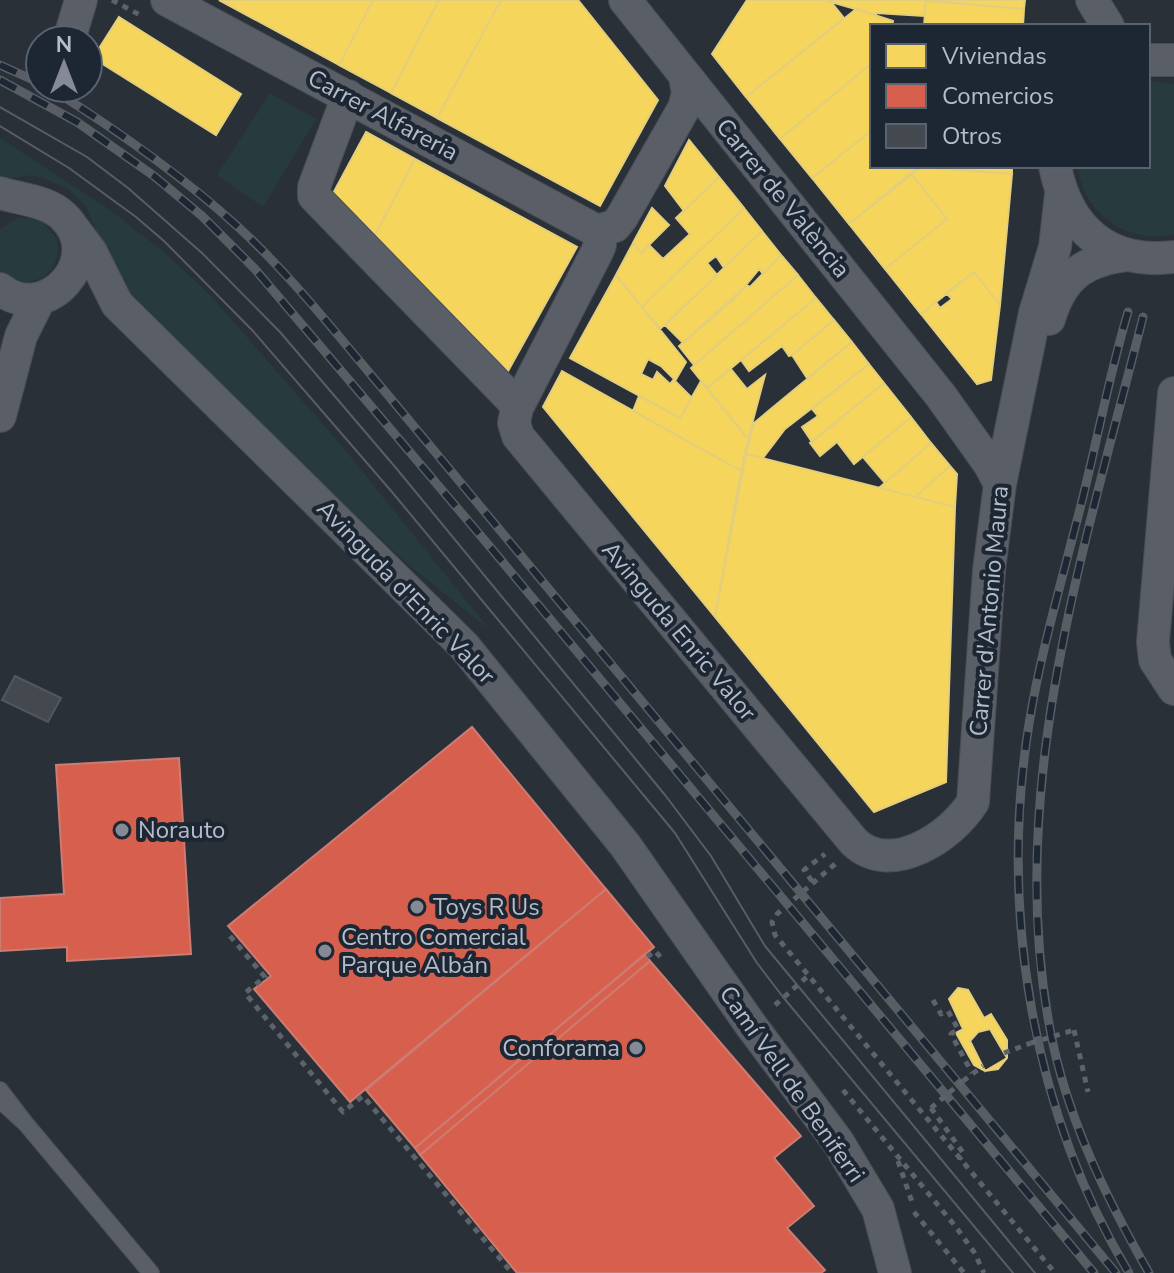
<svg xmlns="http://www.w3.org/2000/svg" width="1174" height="1273" viewBox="0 0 1174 1273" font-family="'Nunito Sans',sans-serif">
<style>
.green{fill:#273a3e}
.homes{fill:#f6d55c;stroke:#e2ce7d;stroke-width:2;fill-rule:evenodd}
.shops{fill:#d6604d;stroke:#cc7c72;stroke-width:2}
.building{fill:#444950;stroke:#52575f;stroke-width:2}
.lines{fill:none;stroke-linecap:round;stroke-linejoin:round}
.lane-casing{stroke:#484c53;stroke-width:18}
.street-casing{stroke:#484c53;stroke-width:34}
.path{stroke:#5d636a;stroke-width:5;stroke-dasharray:6 6;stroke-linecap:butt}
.lane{stroke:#5a5e66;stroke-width:16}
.street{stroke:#5a5e66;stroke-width:32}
.tram{stroke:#595d64;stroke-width:2}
.rail-casing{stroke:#595d64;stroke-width:9}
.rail{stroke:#1d2633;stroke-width:6;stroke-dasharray:18;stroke-linecap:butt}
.path-bridge{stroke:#5d636a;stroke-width:5;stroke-dasharray:6 6;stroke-linecap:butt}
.poi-dot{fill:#848b96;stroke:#1d2633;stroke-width:3}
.labels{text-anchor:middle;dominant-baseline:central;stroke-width:8;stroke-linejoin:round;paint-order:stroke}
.street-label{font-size:24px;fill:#b4bcc9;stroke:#1d2633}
.poi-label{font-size:24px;fill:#b4bcc9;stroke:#1d2633;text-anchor:start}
</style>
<rect width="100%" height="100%" fill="#2a3038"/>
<path class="green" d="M1153,81L1174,84V234C1139,244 1100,224 1085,192C1081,185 1080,175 1078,168L1148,166V82Z
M270,93L316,119L263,207L217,175Z
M0,138L110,210L165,253L211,296L341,445L490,630L410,566L311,473L121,285L102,255L95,227L85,205L69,190L46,179L32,175L0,180Z
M19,217L42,221L57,238C65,275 27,296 0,270V229Z"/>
<path class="homes" d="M219,0H373L339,65Z
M373,0H439L391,93L339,65Z
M439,0H501L437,118L391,93Z
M501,0H578L658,100L600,206L437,118Z
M747,0H824L831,2L844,18L746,97L712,54Z
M824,0H926L924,16L876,13V15Z
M926,0H1025L1024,9Z
M926,1L1024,9L1023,26H924Z
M856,9L893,21L892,26H872V63L780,139L746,97Z
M119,17L241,94L216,135L93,58Z
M872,63V130L812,178L780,139Z
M872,130V166H922L849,224L812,178Z
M366,132L415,159L374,237L330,199Z
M689,140L719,177L684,211L665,186Z
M415,159L577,247L508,371L374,237Z
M922,166H1012V174Z
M920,167L1012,174L1000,305L974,272L921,314L885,269L947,219L911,173Z
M911,173L947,219L885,269L849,224Z
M719,177L744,208L642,307L616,275L633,243L641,253L649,245L663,259L690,234L676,218Z
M652,208L669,225L641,253L633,243Z
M744,208L762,231L724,268L716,256L707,263L717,275L660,329L642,307Z
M762,231L781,255L763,274L759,269L737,296L683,343L665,325Z
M781,255L798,275L694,365L679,346L747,285L750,287Z
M974,272L1000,305L991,380L977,384L921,314L936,302L940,308L952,299L946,293Z
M616,275L686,362L675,381L692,398L680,418L570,358ZM648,359L661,366L674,379L670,384L657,372L653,380L641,374Z
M798,275L816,298L707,388L691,368Z
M816,298L834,320L792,355L789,356L782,346L749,371L741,360Z
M834,320L852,342L807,378L792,355Z
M852,342L869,364L785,429L763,458L746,454L754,423Z
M869,364L884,383L812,442L802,427L818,416L812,409Z
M731,369L747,389L765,375L748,439L707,388Z
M562,371L741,471L715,617L543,407Z
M701,381L748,439L741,471L633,411L639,396L680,418Z
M884,383L911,417L854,464L837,442L820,456L810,443Z
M911,417L931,443L885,483L863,457Z
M931,443L950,466L915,497L879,488Z
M746,454L955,507L946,782L874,812L715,617Z
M950,466L957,474L955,507L915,497Z
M958,988L968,990L984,1018L991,1014L1007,1040V1058L998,1069L985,1071L974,1065L956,1033L963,1029L949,999Z
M990,1029L1007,1058L985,1071L970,1041L978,1032Z"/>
<path class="shops" d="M472,727L606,889L350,1102L254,989L271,976L228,926Z
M179,758L191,954L67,961V947L0,951V898L64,894L56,765Z
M606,889L654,947L415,1148L366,1090Z
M645,954L650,961L420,1155L415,1148Z
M650,961L801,1136L774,1158L814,1206L787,1228L825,1270L821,1273H517L420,1155Z"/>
<path class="building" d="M15,676L61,698L48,722L2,700Z"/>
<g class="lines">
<defs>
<path id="lane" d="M0,1090L26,1124L0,1100
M26,1124L151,1273"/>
<path id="street" d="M167,0L597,231
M625,0L941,396L990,465L1000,484
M1092,0L1108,26
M69,40L81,0
M1148,60H1174
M348,96L314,187V196L518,406
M1055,166C1067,229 1108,265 1174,257
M0,193C20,199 48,201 63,216C107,257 47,326 0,289
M73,228L91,252L117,304L464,646L625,845L750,1024L838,1142L878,1209L895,1273
M597,231L600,245L597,252L517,408L514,423L518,436L854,842C891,877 951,837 973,802L989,570L1000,484L1035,313L1055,247L1061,194
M597,231L615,226L622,217L684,108L688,93L685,77
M1049,319C1062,276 1084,260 1127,255
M1174,393L1153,642L1155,660L1174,689
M0,416L21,336L40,298"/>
</defs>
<use href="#lane" class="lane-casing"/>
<use href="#street" class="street-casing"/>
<path class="path" d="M112,0L140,15
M835,864L777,914L772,922L775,935L1055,1273
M812,881L804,870L825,854
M230,936L265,977L245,993L343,1112L363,1096L512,1273
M647,957L655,951L664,961
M933,1000L941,1014L948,1011L958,1029L951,1034L972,1073
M775,1005L808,976
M1074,1030L1088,1092
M1004,1053L1031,1043
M963,1081L983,1066
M843,1090L956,1227L974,1252L984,1273
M931,1108L964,1154L959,1159
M898,1161L913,1205
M914,1212L964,1273"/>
<use href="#lane" class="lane"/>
<use href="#street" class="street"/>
<path class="tram" d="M0,107L87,157L128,188L202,253L280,332L396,468L665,795L711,856L765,946L1035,1273
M0,126L69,168L136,217L164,241L253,331L392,492L675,833L757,963L783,997L1013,1273"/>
<defs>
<path id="rail" d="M0,65L40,83
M0,80L77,122L154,176L202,216L254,268L486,542L1094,1273
M50,88C115,129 180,174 237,226C294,278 342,341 392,400L1116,1273
M1128,312C1107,382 1095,454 1076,524C1059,591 1040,656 1029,724C999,910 1032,1111 1129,1273
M1143,317C1084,551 1001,800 1053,1044C1071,1126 1108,1201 1149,1273"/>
</defs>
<use href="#rail" class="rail-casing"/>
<use href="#rail" class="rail"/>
<path class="path-bridge" d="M1031,1043L1074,1030
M931,1108L963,1081"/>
</g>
<g class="poi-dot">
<circle cx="122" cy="830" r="8"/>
<circle cx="417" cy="907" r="8"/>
<circle cx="325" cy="951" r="8"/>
<circle cx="636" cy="1048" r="8"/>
</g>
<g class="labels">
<g class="street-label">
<text transform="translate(383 115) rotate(28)">Carrer Alfareria</text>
<text transform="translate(783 198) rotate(51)">Carrer de València</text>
<text transform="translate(406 592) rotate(46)">Avinguda d'Enric Valor</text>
<text transform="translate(989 611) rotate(-85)">Carrer d'Antonio Maura</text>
<text transform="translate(679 631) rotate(50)">Avinguda Enric Valor</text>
<text transform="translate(792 1084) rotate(55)">Camí Vell de Beniferri</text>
</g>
<g class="poi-label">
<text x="138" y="830">Norauto</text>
<text x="433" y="907">Toys R Us</text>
<text x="341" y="937">Centro Comercial<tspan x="341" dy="28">Parque Albán</tspan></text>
<text x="620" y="1048" text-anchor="end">Conforama</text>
</g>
</g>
<rect x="870" y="24" width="280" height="144" fill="#1d2633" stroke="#59626f" stroke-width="2"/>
<rect x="886" y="44" width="40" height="24" fill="#f6d55c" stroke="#59626f" stroke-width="2"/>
<text x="942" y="64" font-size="24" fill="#b4bcc9">Viviendas</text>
<rect x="886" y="84" width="40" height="24" fill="#d6604d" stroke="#59626f" stroke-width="2"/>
<text x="942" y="104" font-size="24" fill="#b4bcc9">Comercios</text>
<rect x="886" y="124" width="40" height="24" fill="#444950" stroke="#59626f" stroke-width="2"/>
<text x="942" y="144" font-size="24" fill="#b4bcc9">Otros</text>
<g transform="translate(64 64)"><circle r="38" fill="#1d2633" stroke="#59626f" stroke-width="2"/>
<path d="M0-6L14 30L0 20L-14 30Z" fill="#848b96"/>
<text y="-12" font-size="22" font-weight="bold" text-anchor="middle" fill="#b4bcc9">N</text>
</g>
</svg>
